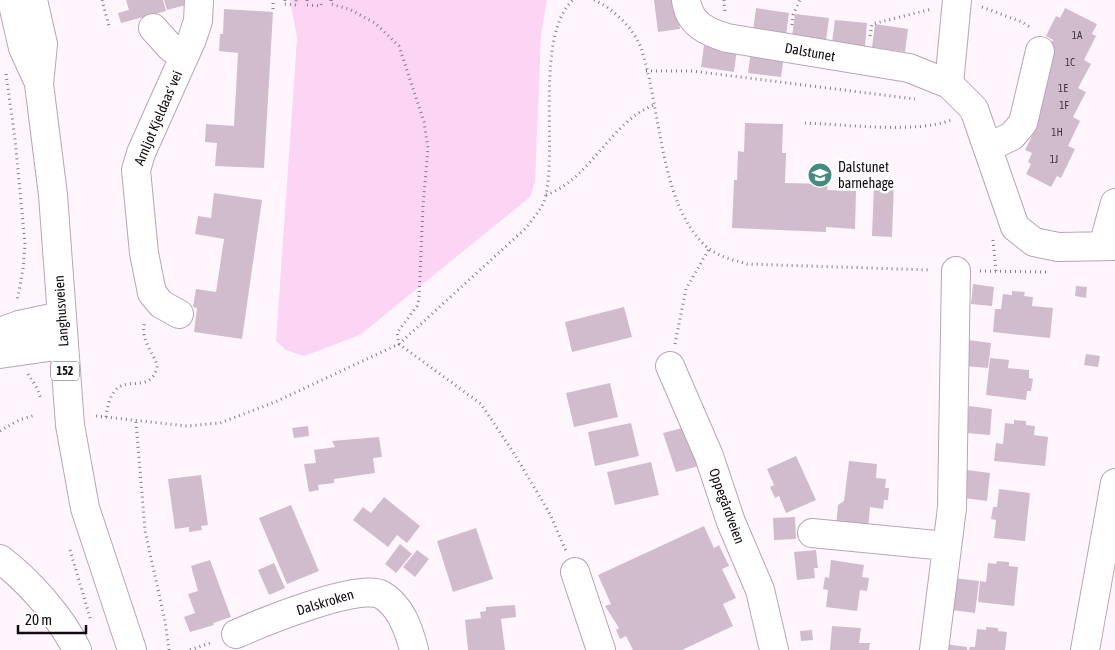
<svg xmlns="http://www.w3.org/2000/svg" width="1115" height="650" viewBox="0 0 1115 650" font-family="'Asap Condensed',sans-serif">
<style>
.green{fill:#fcd5f5}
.building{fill:#d1bccd}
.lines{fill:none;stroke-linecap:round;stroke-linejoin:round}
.minor-casing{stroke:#b9a4b5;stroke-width:30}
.major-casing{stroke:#b9a4b5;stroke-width:30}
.path{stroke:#857d84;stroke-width:3;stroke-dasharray:1 4;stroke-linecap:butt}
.minor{stroke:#fff;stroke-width:28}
.major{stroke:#fff;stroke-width:28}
.labels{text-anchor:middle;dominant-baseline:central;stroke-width:5;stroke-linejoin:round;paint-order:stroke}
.number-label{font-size:11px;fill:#41363f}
.shield{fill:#fff;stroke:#585458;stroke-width:1}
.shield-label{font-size:12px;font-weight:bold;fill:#110a10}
.street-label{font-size:14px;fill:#110a10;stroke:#fff}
.poi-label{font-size:14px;fill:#110a10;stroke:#fff;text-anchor:start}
</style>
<rect width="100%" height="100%" fill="#fff6fd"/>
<path class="green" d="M290,0H547L541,36L535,182L530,197L360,335L304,356L286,350L276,341L297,38Z"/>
<path class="building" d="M126,0H163L166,11L121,23L118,13L129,10Z
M164,0H184L186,5L167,10Z
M654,0H677L680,29L658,32Z
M756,8L789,13L786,36L753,31Z
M1065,8L1097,24L1092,34L1096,36L1084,60L1091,64L1078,88L1086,92L1073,117L1080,121L1068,146L1075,149L1061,178L1057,176L1051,187L1026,174L1031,164L1028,162L1032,153L1025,150L1037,126L1030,122L1041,64L1053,40L1046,36L1056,16L1060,18Z
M224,9L273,12L264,168L215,166L217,143L205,142L206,124L234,126L238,53L219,51L220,34H223Z
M795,14L829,18L826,41L792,37Z
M835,20L867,23L865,46L832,42Z
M875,24L908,29L905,52L872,47Z
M704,45L737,49L734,72L701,67Z
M751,51L784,55L781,77L748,73Z
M745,123L783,124L782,153H786L785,183L828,184L827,190L856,191L855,229L826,227V232L732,228L734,180H737L738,151L744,152Z
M874,184L894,185L892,237L872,236Z
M214,193L262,200L242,339L194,332L197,308L193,307L196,289L216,292L224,239L195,234L198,216L211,218Z
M973,284L994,287L992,306L971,304Z
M1076,286L1087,287L1086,298L1075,296Z
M1012,291L1025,292L1024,296L1033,297L1032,306L1053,308L1050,338L993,332L995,309H1001L1003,294L1012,295Z
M624,307L632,337L572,352L565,322Z
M968,340L991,343L988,368L965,366Z
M1086,354L1100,356L1098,367L1084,365Z
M990,358L1009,360L1008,368L1029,370V378L1033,379L1031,391H1027L1026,400L986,395Z
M610,383L618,417L574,427L566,393Z
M969,406L992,409L990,435L966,433Z
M1014,420L1026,421V425L1035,426L1034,435L1048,437L1045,466L994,461L996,443L1003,444L1005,423L1014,424Z
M631,423L639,456L595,466L588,432Z
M308,426L309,436L294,438L292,428Z
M686,427L699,466L676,472L663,433Z
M379,437L382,457L373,458L375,473L334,479V483L318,485L319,490L309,492L304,464L316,463L314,450L335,447L332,441Z
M796,456L816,500L786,513L779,496L775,498L770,487L774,485L767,469Z
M849,461L877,464L876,478L886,479L885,488H889L888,500H884L883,509L870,507L868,530L836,527L838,505L844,501Z
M651,462L659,495L615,505L607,472Z
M967,470L990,473L987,501L964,498Z
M201,475L208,525L201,526L202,530L189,532V527L175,529L168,479Z
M999,489L1030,493L1025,541L994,538L996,520L991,519L993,507H997Z
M384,497L420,526L407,543L397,535L388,547L353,520L363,507L371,513Z
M291,505L319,571L287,584L259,518Z
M795,517L796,539L774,540L773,518Z
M704,526L714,548L719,545L729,566L722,569L736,598L723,604L733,626L682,650H633L626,636L620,639L616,630L619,628L605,606L611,604L598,575Z
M476,528L493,579L453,592L437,541Z
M400,544L412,554L396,573L385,564Z
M417,550L429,559L415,577L403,567Z
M816,550L818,568H814L815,578L797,580L794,552Z
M210,560L231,617L213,623L214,625L190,632L184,617L195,613L188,594L198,591L191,566Z
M831,560L864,565L862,577L869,578L867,591L860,590L857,611L826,607L828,590L823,589L825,577L829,578Z
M997,561L1009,562V566L1018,567L1014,606L978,602L980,581L986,582L988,563L996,564Z
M274,563L285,588L269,595L258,570Z
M954,578L979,581L975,613L951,610Z
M515,605L516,617L501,619L505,650H468L465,620L481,618L480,612L486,611V607Z
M832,626L861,628L859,643H870L869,650H830Z
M986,627L998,628V631L1007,632L1005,650H969L970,647H975L977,629L986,630Z
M812,630L813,640L801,641L800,631Z
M945,644L967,647V650H944Z"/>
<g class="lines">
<defs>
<path id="minor" d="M686,0C689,24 707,32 727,38L909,68L949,84L974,109L1015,227L1034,242L1058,247L1115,246
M153,28L171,48L186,53
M949,84L957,0
M989,147L1012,136L1023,123L1040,51
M1103,246L1115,203
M179,314L161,304L152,293L144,253L136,170L141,153L192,39L198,21L199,0
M0,332L19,325L61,316
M0,354L63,345
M670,366L709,456L731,522L760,590L774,650
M812,533L946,546
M0,559C28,580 62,618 77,650
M575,572L601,650
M236,634C261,623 360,582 382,595C401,606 409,630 414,650
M934,650L952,508L956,271"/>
<path id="major" d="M12,0L23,48L39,83
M33,0L43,44L39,84L53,195L70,425L85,508L132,650
M1085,650L1115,483"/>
</defs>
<use href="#minor" class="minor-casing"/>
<use href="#major" class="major-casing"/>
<path class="path" d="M102,0L109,26
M285,0L284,4L296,5V0
M307,0V5L321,6L322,0
M331,0V4L349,9L375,23L399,46L424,122L428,148L423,206L419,299L417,306L397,333L399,344L481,404L515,455L550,514L566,551
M594,0C613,8 634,29 641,48C661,105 659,207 708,248C719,257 734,260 747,264L931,270
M724,0L725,12
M982,7L1022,22L1031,28
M273,9V0
M792,25L793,15L800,0
M870,36L872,24L932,9
M646,71H692L915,99
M6,74L15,139L25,244L23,269L17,301
M805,123C842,124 918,134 951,120
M546,195C591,179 610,122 654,105
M993,240L996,271
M980,271L1046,272
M675,344L686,289L709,249
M28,374L37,388L41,399
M96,416L187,426L220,423L275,402L399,344L526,228C534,217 543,208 546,195C557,147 535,34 573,0
M106,417C113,362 144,399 156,371C162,359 138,345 145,321
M136,422L145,531L165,621L169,650
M0,431L19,420L35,415
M70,550L91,621
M190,650L213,642"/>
<use href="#minor" class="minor"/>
<use href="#major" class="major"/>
</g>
<defs>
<symbol id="school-disc" viewBox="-11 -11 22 22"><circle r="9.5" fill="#458a7f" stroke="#fff"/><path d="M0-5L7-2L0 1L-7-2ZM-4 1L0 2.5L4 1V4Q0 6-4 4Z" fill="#fff"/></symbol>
</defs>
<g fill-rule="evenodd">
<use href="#school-disc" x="806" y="161" width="28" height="28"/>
</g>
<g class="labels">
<g class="number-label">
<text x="1077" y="35">1A</text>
<text x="1070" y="62">1C</text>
<text x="1063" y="88">1E</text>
<text x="1064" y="105">1F</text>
<text x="1057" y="132">1H</text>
<text x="1054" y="159">1J</text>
</g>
<rect class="shield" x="51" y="361.5" width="28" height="19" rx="4"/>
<g class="shield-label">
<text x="65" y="371">152</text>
</g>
<g class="street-label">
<text transform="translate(810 52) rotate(10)">Dalstunet</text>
<text transform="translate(158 118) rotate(-67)">Arnljot Kjeldaas' vei</text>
<text transform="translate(61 311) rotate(-94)">Langhusveien</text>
<text transform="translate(727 506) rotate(70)">Oppegårdveien</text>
<text transform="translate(325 602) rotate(-17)">Dalskroken</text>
</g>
<g class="poi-label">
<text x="838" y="167">Dalstunet<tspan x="838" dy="16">barnehage</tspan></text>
</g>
</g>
<path d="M18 625v8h68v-8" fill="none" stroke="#110a10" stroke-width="2.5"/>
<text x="25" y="625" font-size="15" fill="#110a10" stroke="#ffffff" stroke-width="4" paint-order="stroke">20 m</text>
</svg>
